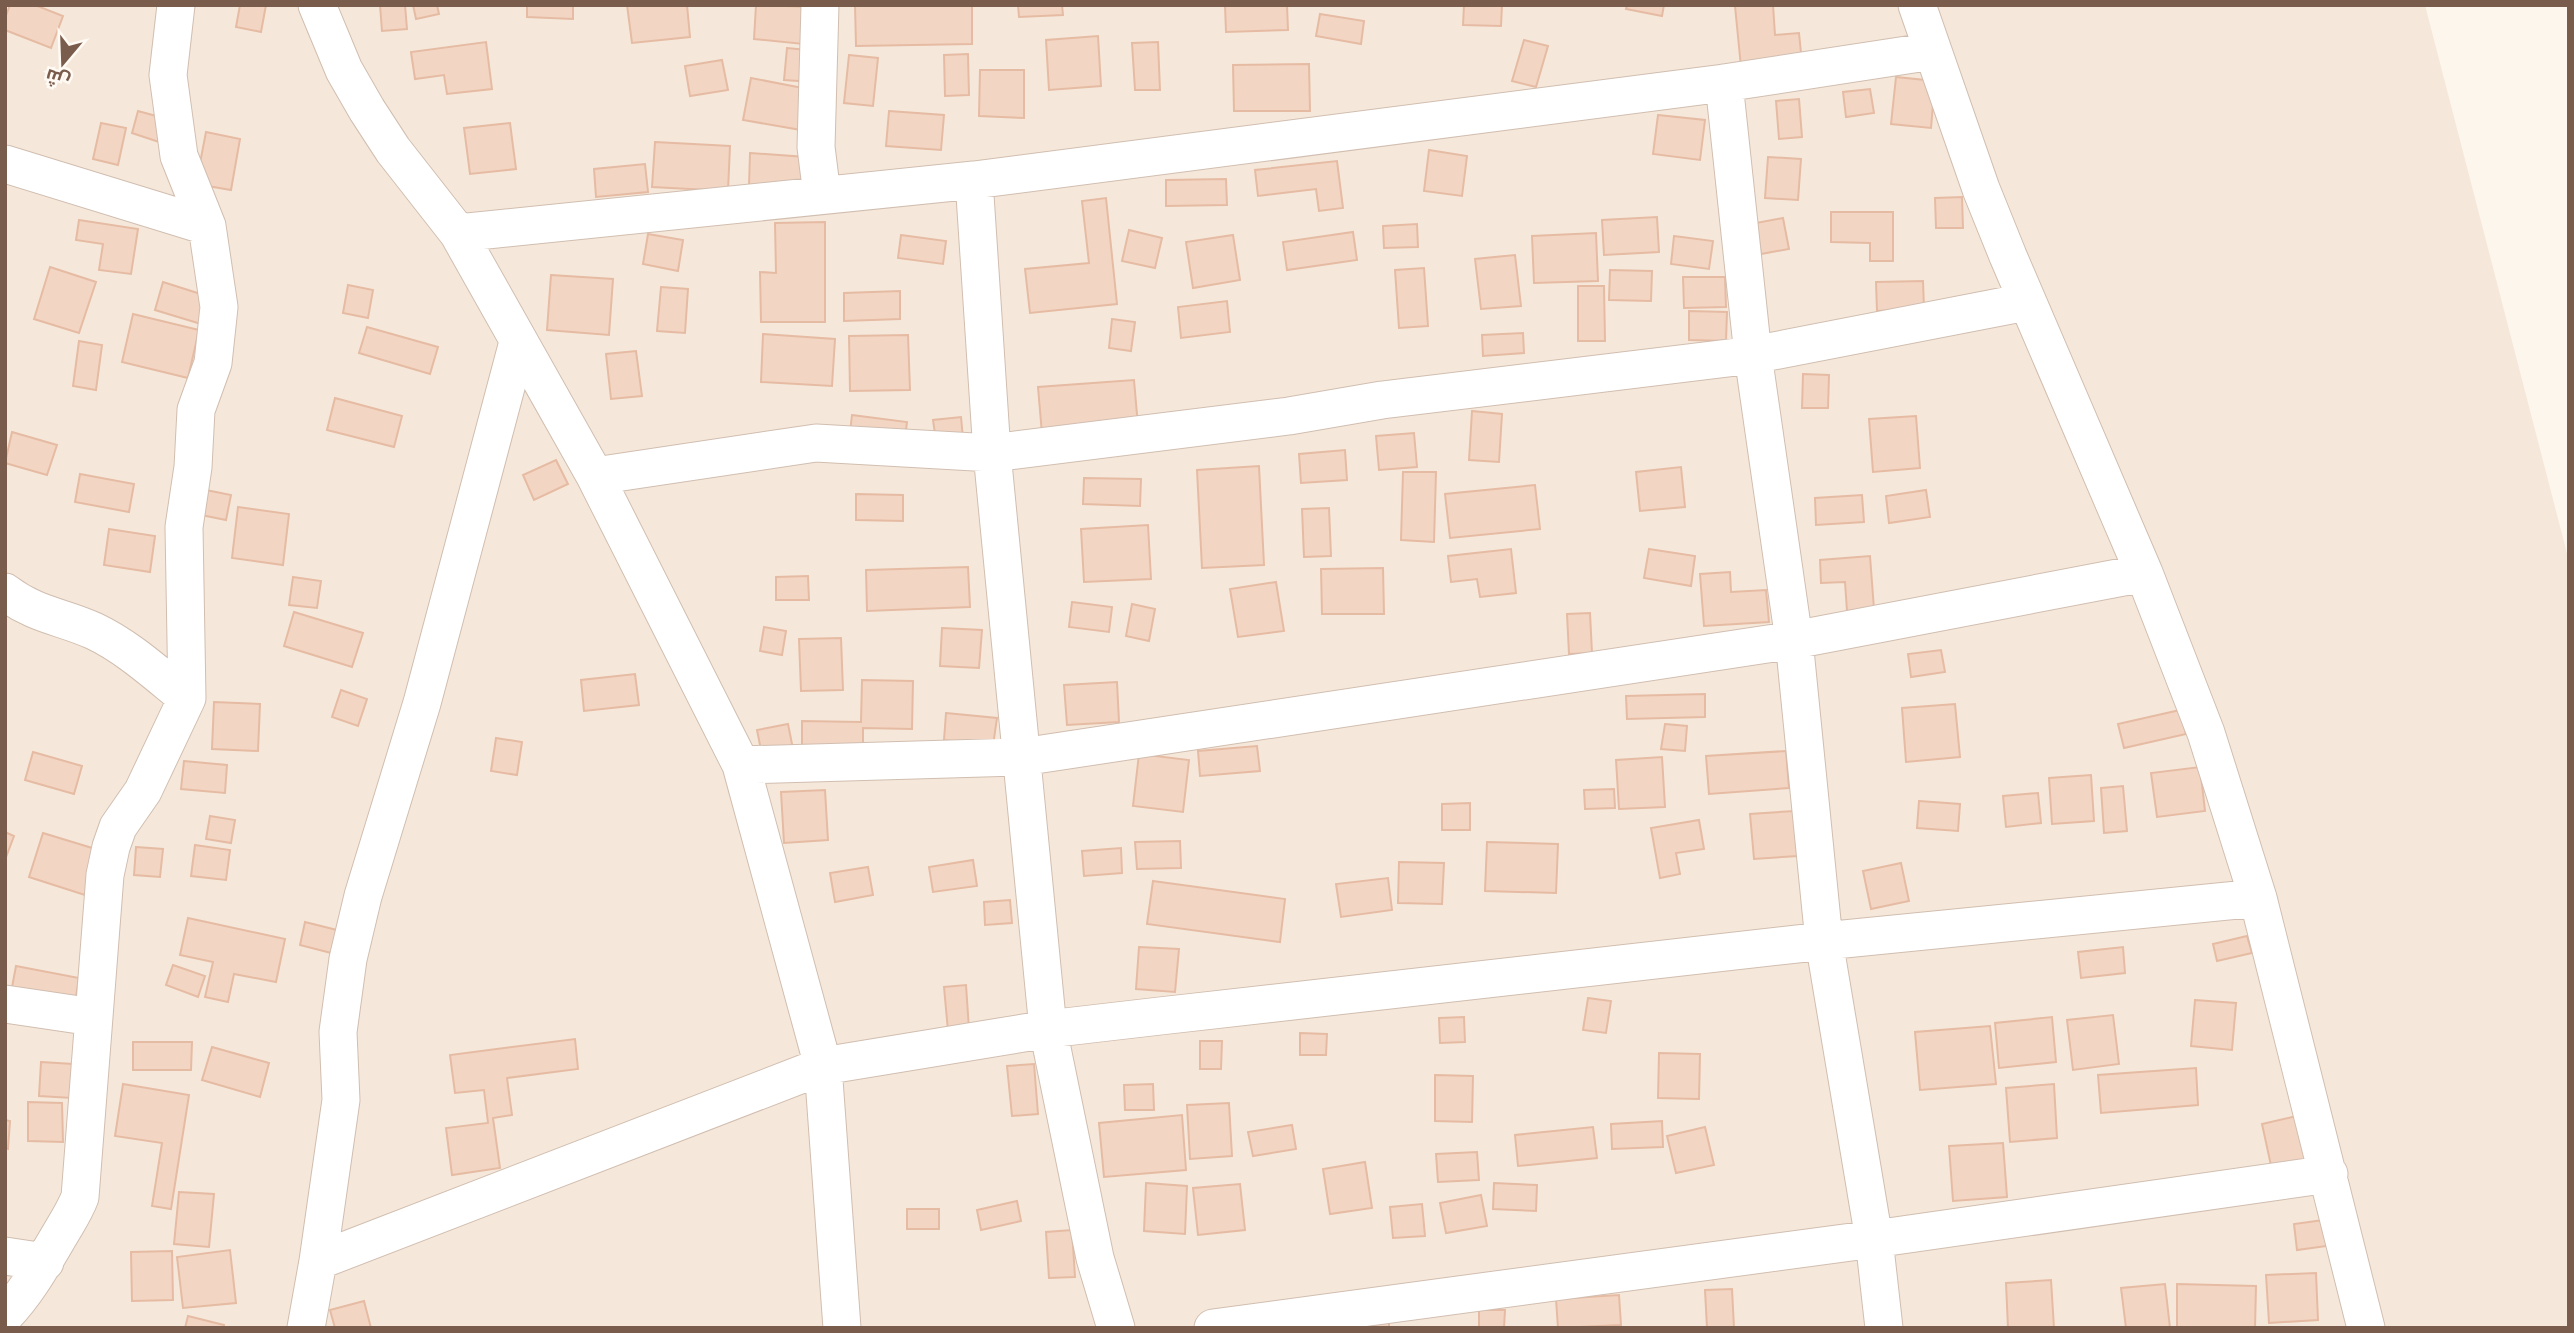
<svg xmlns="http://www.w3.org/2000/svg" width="2574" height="1333" viewBox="0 0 2574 1333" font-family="'PT Sans',Cairo,sans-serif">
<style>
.residential{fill:#f5e8da}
.building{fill:#f3d5c3;stroke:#e6bba3;stroke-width:2}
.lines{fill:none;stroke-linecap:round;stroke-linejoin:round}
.minor-casing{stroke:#d1beb0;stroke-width:39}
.minor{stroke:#fff;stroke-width:37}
</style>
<rect width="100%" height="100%" fill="#fdf6ec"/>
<path class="residential" d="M5,5H2425L2569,561V1328H5Z"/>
<path class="building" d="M10,5H35L63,16L51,48L5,30V18Z
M240,5H266L261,32L236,27Z
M380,5H405L407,29L382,31Z
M413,5H437L439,14L416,19Z
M527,5H573V19L527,17Z
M627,5H687L690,37L632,43Z
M756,5L816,7L813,45L754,39Z
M855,5H972V44L856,46Z
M1018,5H1062L1063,15L1019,17Z
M1225,5H1287L1288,30L1226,32Z
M1464,5H1502L1501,26L1463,25Z
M1627,5H1664L1662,16L1626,9Z
M1773,5L1775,35L1799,33L1802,63L1741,67L1735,6Z
M1320,14L1364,21L1361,44L1316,36Z
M1098,36L1101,86L1049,90L1046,40Z
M1524,40L1548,46L1536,87L1512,81Z
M486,42L492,89L447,94L444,75L415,79L411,52Z
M1158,42L1160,90H1135L1132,43Z
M787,48L816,51L813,82L784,80Z
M968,54L969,95L945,96L944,55Z
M849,55L878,58L873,106L844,103Z
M722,60L728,90L690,96L685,66Z
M1309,64L1310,111H1234L1233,65Z
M980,70H1024V118L979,116Z
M1896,77L1935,81L1931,128L1891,124Z
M751,78L808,89L801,130L743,120Z
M1870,89L1874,113L1846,117L1843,92Z
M1799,99L1802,137L1779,139L1776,101Z
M138,111L167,119L159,142L132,133Z
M889,111L944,115L941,150L886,146Z
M1658,115L1705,120L1700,160L1653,154Z
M101,123L126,128L118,165L93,159Z
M510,123L516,169L470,174L464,128Z
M206,132L240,139L231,190L196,184Z
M655,142L730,146L728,191L652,187Z
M1429,150L1467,156L1462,196L1424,191Z
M750,153L806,157L805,189L749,186Z
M1768,157L1801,159L1798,200L1765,198Z
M1337,161L1343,208L1319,211L1316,189L1258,196L1255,170Z
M645,164L648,192L596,197L594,169Z
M1226,179L1227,205L1166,206V180Z
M1962,197L1963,228H1936L1935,198Z
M1106,198L1117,304L1030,313L1025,269L1089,263L1082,201Z
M1831,212H1893V261H1870V243L1831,242Z
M1657,217L1659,252L1604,255L1602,220Z
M1783,218L1789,249L1761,254L1756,223Z
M79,220L138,229L131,274L99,270L103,244L76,240Z
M825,222V322H761L760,272L776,273L775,223Z
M1417,224L1418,247L1384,248L1383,226Z
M1129,230L1162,238L1155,268L1122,261Z
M1353,232L1357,260L1287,270L1283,242Z
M1596,233L1598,281L1534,283L1532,236Z
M648,234L683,240L678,271L643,264Z
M901,235L946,241L943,264L898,258Z
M1233,235L1240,280L1193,288L1186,242Z
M1674,236L1713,241L1709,269L1671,264Z
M1515,255L1521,306L1481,309L1475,259Z
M50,267L96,282L79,333L34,319Z
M1424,268L1428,326L1399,328L1395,270Z
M1610,270L1652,271L1651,301L1609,300Z
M551,275L613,279L609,335L547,330Z
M1683,277H1725L1726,307L1684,308Z
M1923,281L1924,309L1877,311L1876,282Z
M163,282L210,297L201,324L155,310Z
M348,285L373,290L368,318L343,313Z
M1578,286H1604L1605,341H1578Z
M661,287L688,289L685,333L657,331Z
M900,291V319L844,321V293Z
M1227,301L1230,332L1181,338L1178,307Z
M1689,311L1727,312L1726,341L1689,340Z
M133,314L199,330L188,378L122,362Z
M1112,319L1135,322L1131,351L1109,348Z
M367,327L438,347L430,374L359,353Z
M1523,333L1524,353L1483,356L1482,335Z
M763,334L835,339L832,386L761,382Z
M908,335L910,390L850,391L849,336Z
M79,341L102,345L96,390L73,386Z
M636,351L642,396L611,399L606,354Z
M1803,374L1829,375L1828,408H1802Z
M1134,380L1138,426L1042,434L1038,387Z
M335,398L402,416L394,447L327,430Z
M1472,411L1502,414L1499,462L1469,460Z
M852,415L907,422L904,446L849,441Z
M1916,416L1920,468L1873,472L1869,419Z
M961,417L963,438L936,441L933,420Z
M12,432L57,445L47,475L5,463Z
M1414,433L1417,467L1379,470L1376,436Z
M1345,450L1347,480L1301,483L1299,454Z
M556,460L568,484L534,500L523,475Z
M1259,466L1264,565L1202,568L1197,470Z
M1681,467L1685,507L1640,511L1636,472Z
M1403,472H1436L1434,542L1401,540Z
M80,474L134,484L129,512L75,502Z
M1084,478L1141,479L1140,506L1083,504Z
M1535,485L1540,529L1450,538L1445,494Z
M201,489L231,495L226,520L196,514Z
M1926,490L1930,517L1889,523L1886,496Z
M856,494L903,495V521L856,520Z
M1862,495L1864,522L1816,525L1815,498Z
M238,507L289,514L283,565L232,558Z
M1329,508L1331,556L1304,557L1302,509Z
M1148,525L1151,579L1084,582L1081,529Z
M109,529L155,536L150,572L104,565Z
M1511,549L1516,593L1480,597L1477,579L1451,582L1448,556Z
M1649,549L1695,556L1691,586L1644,578Z
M1870,556L1874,609L1847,611L1845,582L1821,583L1820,560Z
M968,567L970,607L867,611L866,570Z
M1383,568L1384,614H1322L1321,569Z
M1730,572L1731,592L1766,590L1769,622L1704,626L1700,574Z
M808,576L809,600H776V577Z
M293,577L321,581L317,608L289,605Z
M1276,582L1284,631L1238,637L1230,589Z
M1072,602L1112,607L1109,632L1069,627Z
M1132,604L1155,609L1149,641L1126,636Z
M294,612L363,633L352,667L284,646Z
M1590,613L1592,653L1569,654L1567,614Z
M764,627L786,631L782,655L760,651Z
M942,628L982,630L979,668L940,666Z
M841,638L843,690L801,691L799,639Z
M1941,650L1945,672L1911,677L1908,654Z
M635,674L639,705L584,711L581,680Z
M862,680L913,681L912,729L863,728V754L802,753V721L861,722Z
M1117,682L1119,722L1067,725L1064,685Z
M341,690L367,699L358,726L332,717Z
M1705,694V717L1627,719L1626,696Z
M214,702L260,704L258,751L212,749Z
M1955,704L1960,757L1906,762L1902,708Z
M2180,710L2186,734L2124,748L2118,724Z
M946,713L997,718L993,746L944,740Z
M788,724L793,749L762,755L757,730Z
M1665,724L1687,726L1685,751L1661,749Z
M496,738L522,742L517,775L491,771Z
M1257,746L1260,771L1200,776L1198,751Z
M1786,751L1789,788L1709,794L1706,756Z
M33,752L82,766L74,794L25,780Z
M1139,754L1189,760L1183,812L1133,806Z
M1662,757L1665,807L1619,809L1616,760Z
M184,761L227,765L225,793L181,789Z
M2200,767L2205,811L2157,817L2151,773Z
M2091,775L2094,821L2052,824L2049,778Z
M2123,786L2127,831L2104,833L2101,788Z
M1614,789L1615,808L1585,809L1584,790Z
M825,790L828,840L784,843L781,792Z
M2038,793L2041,823L2006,827L2003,796Z
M1919,801L1960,804L1958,831L1917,828Z
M1470,803V830H1442V804Z
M1794,811L1798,856L1754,859L1750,814Z
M210,816L235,820L231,843L206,839Z
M1699,820L1704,849L1676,853L1680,874L1660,878L1651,828Z
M5,832L14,836L5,860Z
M43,833L102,851L88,896L29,877Z
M1180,841L1181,868L1137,869L1135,842Z
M1487,842L1558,844L1556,893L1485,891Z
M195,845L230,850L226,880L191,876Z
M136,847L163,849L160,877L134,875Z
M1121,848L1122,873L1084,876L1082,851Z
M973,860L977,886L933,892L929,867Z
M1399,862L1444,863L1442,904L1398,903Z
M1901,863L1909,901L1871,909L1863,871Z
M868,867L873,895L835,902L830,873Z
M1388,878L1392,910L1341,917L1336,884Z
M1153,881L1285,899L1280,942L1147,924Z
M1010,900L1012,923L985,925L984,902Z
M188,918L285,939L276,982L234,974L228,1002L205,997L213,962L180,955Z
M305,922L345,932L339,955L300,945Z
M2247,936L2252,953L2217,961L2213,944Z
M1139,947L1179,949L1175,992L1136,989Z
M2123,947L2125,973L2081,978L2078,952Z
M173,965L205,976L198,997L166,985Z
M16,966L79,978L74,1010L10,998Z
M966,985L969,1029L948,1031L944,987Z
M1588,998L1611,1001L1606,1033L1583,1030Z
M2195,1000L2236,1003L2232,1050L2191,1046Z
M2113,1015L2119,1064L2073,1070L2067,1020Z
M1464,1017L1465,1042L1440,1043L1439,1018Z
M2052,1017L2056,1062L1999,1068L1995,1023Z
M1990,1026L1996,1084L1920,1090L1915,1032Z
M1300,1033L1327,1034L1326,1055H1300Z
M575,1039L578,1069L507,1078L512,1115L493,1118L500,1168L452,1175L446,1128L488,1123L484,1090L455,1093L450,1055Z
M1200,1041H1222L1221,1069H1200Z
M133,1042H192L191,1070H133Z
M212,1047L269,1063L260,1097L202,1080Z
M1659,1053L1700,1054L1699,1099L1658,1098Z
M41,1062L73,1064L72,1098L39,1096Z
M1034,1064L1038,1114L1012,1116L1007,1066Z
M2196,1068L2198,1105L2101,1113L2098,1075Z
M1435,1075L1473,1076L1472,1122L1435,1121Z
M123,1084L189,1095L171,1209L152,1206L162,1143L115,1136Z
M1153,1084L1154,1110H1125L1124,1085Z
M2054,1084L2057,1138L2010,1142L2006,1088Z
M28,1102L62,1103L63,1142L28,1141Z
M1229,1103L1232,1156L1190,1159L1187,1105Z
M1182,1115L1186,1170L1104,1177L1099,1123Z
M2297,1116L2307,1163L2272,1170L2262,1124Z
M5,1120L10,1121L8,1149L5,1148Z
M1662,1121L1663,1147L1612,1149L1611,1124Z
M1292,1125L1296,1149L1253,1156L1248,1132Z
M1593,1127L1597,1158L1518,1166L1515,1135Z
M1705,1127L1714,1165L1676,1173L1667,1136Z
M2003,1143L2007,1197L1953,1201L1949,1146Z
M1477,1152L1479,1180L1438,1182L1436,1154Z
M1365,1162L1372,1208L1330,1214L1323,1169Z
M1146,1183L1187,1186L1185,1234L1144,1231Z
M1494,1183L1537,1185L1536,1211L1493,1209Z
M1240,1184L1245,1230L1198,1235L1193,1188Z
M179,1192L214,1194L209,1247L174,1244Z
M1481,1195L1487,1226L1446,1233L1440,1203Z
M1017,1201L1021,1221L981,1230L977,1210Z
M1422,1204L1425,1236L1393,1238L1390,1207Z
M907,1209H939V1229H907Z
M2331,1219L2334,1245L2297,1250L2294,1224Z
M1072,1230L1075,1277L1049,1278L1046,1232Z
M230,1250L236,1303L183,1308L177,1257Z
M172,1251L173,1300L132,1301L131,1252Z
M2316,1273L2318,1320L2269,1323L2266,1275Z
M2051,1280L2054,1328H2008L2006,1283Z
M2165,1284L2170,1328H2126L2121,1288Z
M2177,1284L2256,1286L2255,1328H2177Z
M1732,1289L1734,1328H1707L1705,1290Z
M1619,1295L1621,1325L1558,1328L1556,1299Z
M364,1301L371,1328H335L330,1310Z
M1479,1310H1505L1504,1328H1479Z
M188,1316L224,1325L223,1328H185Z
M1389,1319V1328H1341Z"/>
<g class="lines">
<defs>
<path id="minor" d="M317,5L344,70L367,110L393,150L458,233L595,476L741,765L823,1066L842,1328
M820,5L816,147L822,195
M1917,5L1981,189L2008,256L2144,573L2206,733L2258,898L2366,1328
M1724,83L1753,355L1794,640L1824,941L1874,1239L1884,1328
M5,164L207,226
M974,180L992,453L1048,1029L1095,1258L1116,1328
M458,233L974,180L1724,83L1933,51
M595,476L816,443L992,453L1289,416L1382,400L1753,355L2026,302
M5,592C37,616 61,616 94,631C128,647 158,675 187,698
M741,765L1022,757L1794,640L2144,573
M5,1004L93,1017
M5,1256L45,1262
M318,1261L341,1100L338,1032L348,959L363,896L422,703L518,342
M5,1315C29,1290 44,1261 62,1231C69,1219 75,1210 80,1197L105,875L111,847L118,827L143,791L187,698L184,527L193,467L196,410L213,363L219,307L207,226L179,156L168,75L176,5
M306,1328L318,1261L823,1066L1048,1029L1160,1016L1824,941L2258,898
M1213,1328L1874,1239L2329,1174"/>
</defs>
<use href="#minor" class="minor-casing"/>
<use href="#minor" class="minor"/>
</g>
<rect width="2574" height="1333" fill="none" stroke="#7a5c4d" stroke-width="14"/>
<g transform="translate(63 63) rotate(199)" stroke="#fffaf3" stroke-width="5" paint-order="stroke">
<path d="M0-5L12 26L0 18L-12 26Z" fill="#7a5c4d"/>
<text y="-10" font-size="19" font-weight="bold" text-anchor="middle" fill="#7a5c4d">ش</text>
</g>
</svg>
